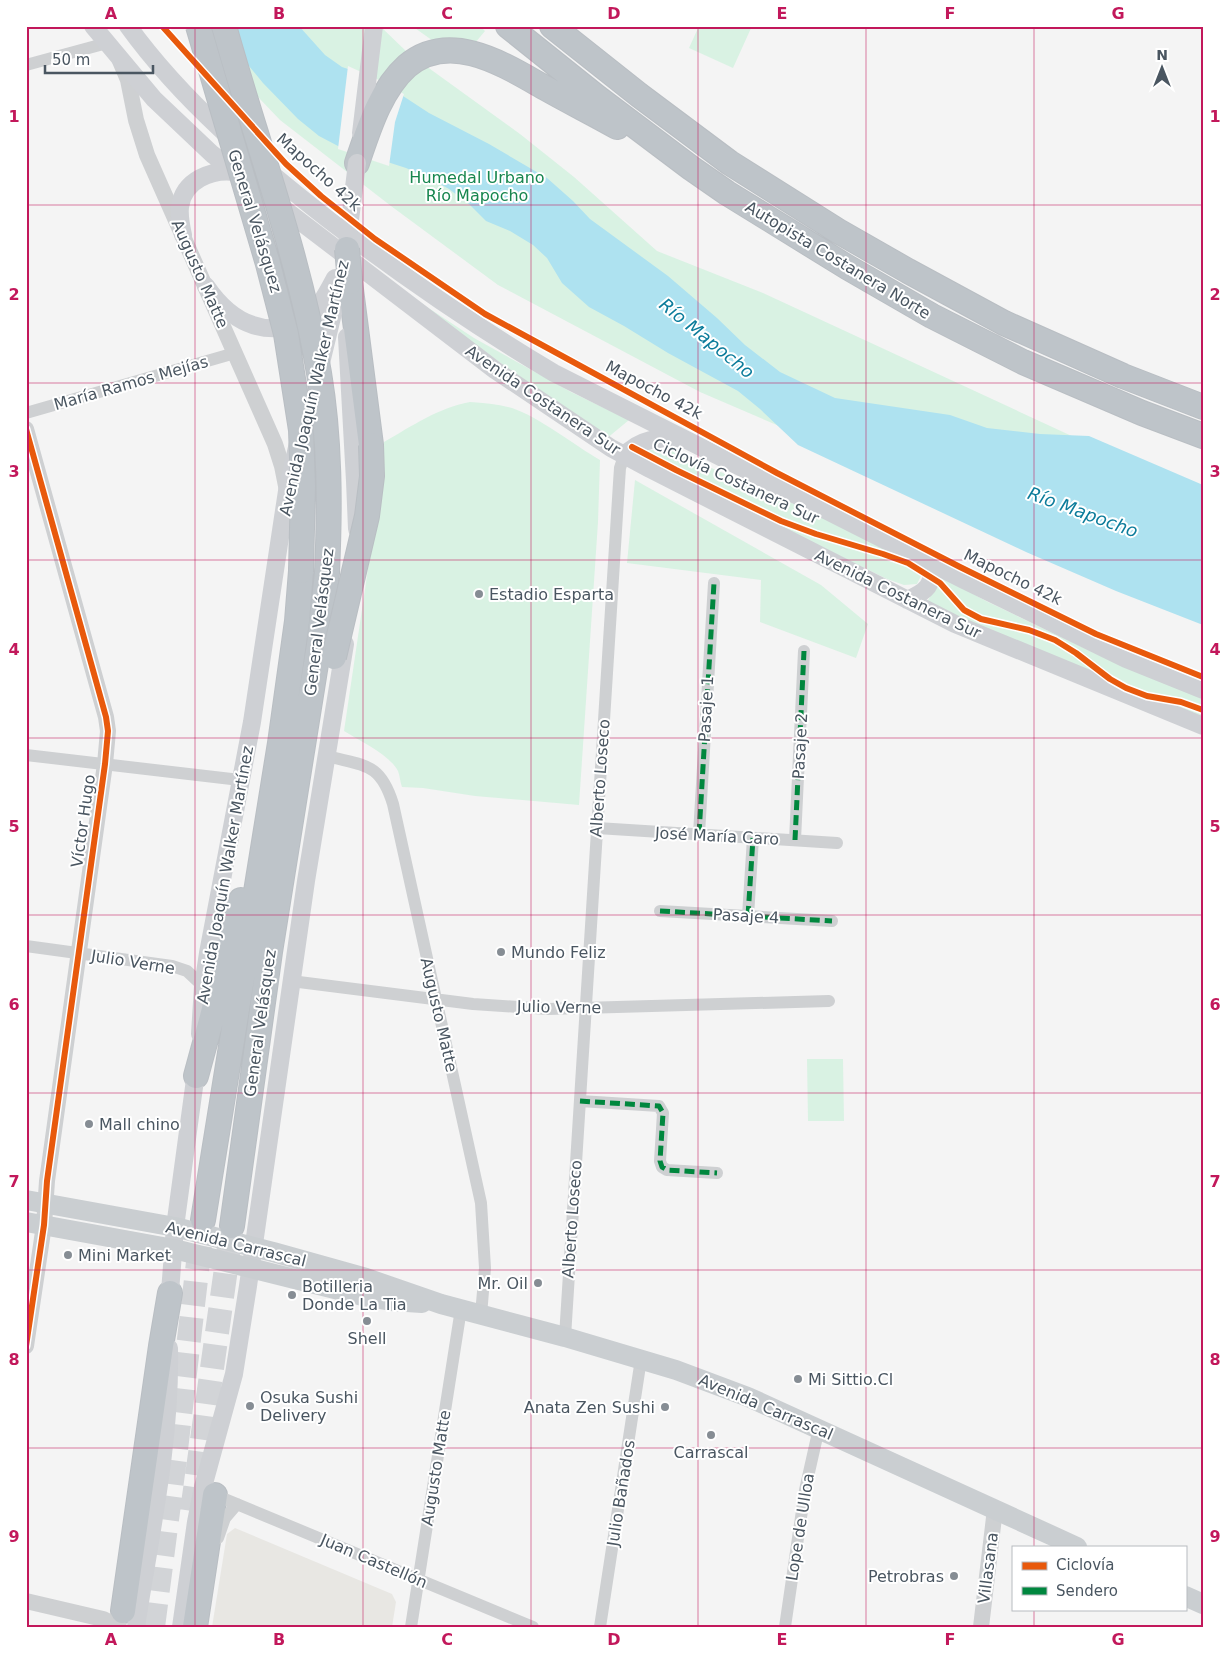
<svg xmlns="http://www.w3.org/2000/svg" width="1229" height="1653" viewBox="0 0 1229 1653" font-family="'DejaVu Sans',sans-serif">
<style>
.commercial{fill:#e8e7e3}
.green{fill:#d9f2e3}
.water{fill:#aee2f0}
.pier{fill:#f4f4f4}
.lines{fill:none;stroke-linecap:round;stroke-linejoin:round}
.motorway-tunnel{stroke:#d2d4d7;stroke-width:24;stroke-dasharray:24 12;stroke-linecap:butt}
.motorway-casing{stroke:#b9bec3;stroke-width:26}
.minor{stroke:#ced0d2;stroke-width:12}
.tertiary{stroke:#ced0d2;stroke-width:16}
.secondary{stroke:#ced0d4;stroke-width:18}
.primary{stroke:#caced1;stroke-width:20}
.motorway{stroke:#bec4c9;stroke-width:24}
.motorway-bridge-casing{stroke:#b9bec3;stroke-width:26;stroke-linecap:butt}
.secondary-bridge{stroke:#ced0d4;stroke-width:18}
.motorway-bridge{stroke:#bec4c9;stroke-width:24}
.quiet{stroke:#00873e;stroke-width:5;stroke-dasharray:10 5;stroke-linecap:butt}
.cycleway-casing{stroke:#fff;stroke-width:9}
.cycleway{stroke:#e8590c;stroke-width:6}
.grid{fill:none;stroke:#c2185b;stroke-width:1;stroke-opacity:0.55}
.poi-dot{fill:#868d94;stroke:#fff;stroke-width:2}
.labels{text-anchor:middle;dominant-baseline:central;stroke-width:4;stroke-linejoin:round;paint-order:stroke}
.street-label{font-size:16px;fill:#4a5661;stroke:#fff}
.park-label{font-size:16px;fill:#17864f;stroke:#fff}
.poi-label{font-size:16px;fill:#4a5661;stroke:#fff;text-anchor:start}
.water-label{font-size:18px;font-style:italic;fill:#0c7c9b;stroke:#fff}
.neatline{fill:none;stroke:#c2185b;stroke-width:2}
.grid-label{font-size:16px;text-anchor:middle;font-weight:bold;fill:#c2185b}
</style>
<rect width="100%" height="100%" fill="#f4f4f4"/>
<path class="commercial" d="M235,1528L392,1594L396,1602L392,1627H212L227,1534Z"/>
<path class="green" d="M190,26H380L408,53L520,134L574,177L657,251L763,293L1156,475L835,450L700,392L498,285L391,206L280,120Z
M412,26H480L485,31L475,43H436Z
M699,26H752L733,68L689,48Z
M380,276L474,338L571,392L629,420L606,439Z
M470,402C484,403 498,404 512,408C539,417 574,445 600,460L598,522L579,805L475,796L423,788L402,787C400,782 400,776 398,771C390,755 360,741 344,731L369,562H364L382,481L384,442C412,426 438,408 470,402Z
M674,449L693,460L845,526L917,561L921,576L917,584L904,585L887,579L701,488L639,455L650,450Z
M635,480L821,585L868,624L856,658L760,622L761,580L627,563Z
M938,575L988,602L1103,657L1203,699V720L926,604L933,591Z
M807,1059H843L844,1121H808Z"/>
<path class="water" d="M216,26H299L325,55L342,67L354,71L403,96L429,113L489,144L547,178L573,201L590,219L668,276L717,318L745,345L780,372L835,398L950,415L987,428L1040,434L1089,436L1203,485V625L1116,591L1026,552L798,445L760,409L738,391L668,353L624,326L589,307L562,283L547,258L533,245L510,231L486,221L469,204L449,189L431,179L406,168L338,146L319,136L298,119L263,83Z"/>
<path class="pier" d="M348,66L379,80L404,94L395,122L389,166L338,149Z"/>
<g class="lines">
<path class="motorway-tunnel" d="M192,1511L230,1240
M153,1627L175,1458L203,1220"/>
<defs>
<path id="motorway" d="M508,26L598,98L691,168L727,193L847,267L932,316L1023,362L1142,413L1203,436
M552,26L639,95L730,163L838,231L908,271L1004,323L1123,376L1203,407
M357,163C368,131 380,90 407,66C451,29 506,66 547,89C570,102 594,114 617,127
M350,282L371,445
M196,1076L212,1017L241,900
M203,1220L280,743L297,621L301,571
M232,1226L270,952L319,645L327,573
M123,1611L161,1346L170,1293
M195,1627L215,1495"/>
</defs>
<use href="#motorway" class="motorway-casing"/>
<path class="minor" d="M26,65L107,43
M26,413L235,353
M26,755L240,780
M327,756C364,766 380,762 393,804L481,1203L485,1268L481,1315
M597,828L837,843
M699,834L714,583
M795,840L804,651
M660,911L832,921
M748,916L753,838
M26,946L172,966L187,971L203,986
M291,981L473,1004L548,1009L829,1001
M580,1101L659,1106L663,1113L660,1161L662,1167L667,1170L717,1173
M565,1337L619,483L620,468L624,456
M215,1495L533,1627
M218,1538L225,1518L237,1504
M411,1627L461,1309
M600,1627L641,1359
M785,1627L805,1490L819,1428"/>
<path class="tertiary" d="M120,61L128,80L136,120L147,155L275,444L282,466L287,491
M26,429L106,717L108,731L105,764L47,1181L44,1225L26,1346
M26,1601L103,1619L119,1627
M981,1627L995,1509"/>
<path class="secondary" d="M93,26L154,99L212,154L495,370L611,448L650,469L955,624L1203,726
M128,26C183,102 256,163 329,220C401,275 475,326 554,373L964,580L1126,659L1203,690
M361,133L374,26
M183,235C181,226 179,216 180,207C183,180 212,169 235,172
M206,286C223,311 248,331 280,328C289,327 298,325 305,319C319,309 327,293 335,278
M347,337L355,481L357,529
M624,456C640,438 658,438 681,438
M907,600C926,592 935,585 931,562
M200,1034L203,986L208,953L252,722L287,491L298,443L321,363L342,276
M169,1305L175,1227L197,1065
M136,1627C150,1535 171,1442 169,1348
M181,1627L196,1522L203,1487L234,1374L248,1286L306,881L345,644"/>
<path class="primary" d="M26,1200L175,1227L273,1252L366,1278L441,1304L565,1337L676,1370L748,1397L1077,1547
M26,1222L174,1249L367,1297L391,1301L422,1303
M1185,1596L1203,1604"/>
<use href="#motorway" class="motorway"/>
<defs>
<path id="motorway-bridge" d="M198,26L268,264L286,334L301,430L303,486L301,571
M224,26C256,141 299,255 319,373C330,439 330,506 327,573
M347,249L350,282
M334,657L367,516L372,476L371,445"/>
</defs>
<use href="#motorway-bridge" class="motorway-bridge-casing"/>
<path class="secondary-bridge" d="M345,261L357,163"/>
<use href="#motorway-bridge" class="motorway-bridge"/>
<path class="quiet" d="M699,834L714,583
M795,840L804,651
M660,911L832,921
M748,916L753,838
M580,1101L659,1106L663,1113L660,1161L662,1167L667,1170L717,1173"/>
<defs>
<path id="cycleway" d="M162,26L286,164L321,196L375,239L485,314L777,473L960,567L1096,634L1203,677
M26,429L106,717L108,731L105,764L47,1181L44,1225L26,1346
M632,447L676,470L781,521L816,534L883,554L908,563L940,583L964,610L981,619L1029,630L1055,640L1076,653L1110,679L1126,688L1147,696L1181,702L1203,710"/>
</defs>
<use href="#cycleway" class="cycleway-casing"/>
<use href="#cycleway" class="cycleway"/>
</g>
<path class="grid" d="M195,26V1627M363,26V1627M531,26V1627M698,26V1627M866,26V1627M1034,26V1547M26,205H1203M26,383H1203M26,560H1203M26,738H1203M26,915H1203M26,1093H1203M26,1270H1203M26,1448H1203M1034,1609V1627"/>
<g class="poi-dot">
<circle cx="479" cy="594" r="5"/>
<circle cx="501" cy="952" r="5"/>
<circle cx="89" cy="1124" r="5"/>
<circle cx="68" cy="1255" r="5"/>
<circle cx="538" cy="1283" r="5"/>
<circle cx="292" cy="1295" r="5"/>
<circle cx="367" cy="1321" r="5"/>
<circle cx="798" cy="1379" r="5"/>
<circle cx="250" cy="1406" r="5"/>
<circle cx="665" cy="1407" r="5"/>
<circle cx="711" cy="1435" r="5"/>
<circle cx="954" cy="1576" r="5"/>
</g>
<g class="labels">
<g class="street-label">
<text transform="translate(319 172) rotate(42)">Mapocho 42k</text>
<text transform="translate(255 221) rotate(73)">General Velásquez</text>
<text transform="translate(838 260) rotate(31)">Autopista Costanera Norte</text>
<text transform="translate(200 274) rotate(66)">Augusto Matte</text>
<text transform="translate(131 383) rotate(-16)">María Ramos Mejías</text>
<text transform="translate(314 388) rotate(-77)">Avenida Joaquín Walker Martínez</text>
<text transform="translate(654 390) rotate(28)">Mapocho 42k</text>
<text transform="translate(543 400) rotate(34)">Avenida Costanera Sur</text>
<text transform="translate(736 481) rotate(25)">Ciclovía Costanera Sur</text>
<text transform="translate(1013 577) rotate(26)">Mapocho 42k</text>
<text transform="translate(898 594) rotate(26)">Avenida Costanera Sur</text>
<text transform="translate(319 622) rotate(-83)">General Velásquez</text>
<text transform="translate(706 709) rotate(-87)">Pasaje 1</text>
<text transform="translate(800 746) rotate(-87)">Pasaje 2</text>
<text transform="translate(600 778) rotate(-86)">Alberto Loseco</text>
<text transform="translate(83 821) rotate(-82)">Víctor Hugo</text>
<text transform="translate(717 836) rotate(3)">José María Caro</text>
<text transform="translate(225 875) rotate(-80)">Avenida Joaquín Walker Martínez</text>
<text transform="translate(746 916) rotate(3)">Pasaje 4</text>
<text transform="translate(133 962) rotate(9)">Julio Verne</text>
<text transform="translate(559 1007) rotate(1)">Julio Verne</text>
<text transform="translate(439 1015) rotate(77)">Augusto Matte</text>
<text transform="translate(260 1023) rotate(-82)">General Velásquez</text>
<text transform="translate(572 1219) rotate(-86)">Alberto Loseco</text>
<text transform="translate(236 1244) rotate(14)">Avenida Carrascal</text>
<text transform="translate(766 1407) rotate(23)">Avenida Carrascal</text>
<text transform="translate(436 1468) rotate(-81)">Augusto Matte</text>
<text transform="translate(621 1493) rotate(-81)">Julio Bañados</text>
<text transform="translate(800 1527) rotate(-81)">Lope de Ulloa</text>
<text transform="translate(374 1561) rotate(23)">Juan Castellón</text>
<text transform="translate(988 1568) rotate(-83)">Villasana</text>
</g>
<g class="park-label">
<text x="477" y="177">Humedal Urbano<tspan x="477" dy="18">Río Mapocho</tspan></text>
</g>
<g class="poi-label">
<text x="489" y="594">Estadio Esparta</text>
<text x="511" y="952">Mundo Feliz</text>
<text x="99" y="1124">Mall chino</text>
<text x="78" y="1255">Mini Market</text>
<text x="528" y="1283" text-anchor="end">Mr. Oil</text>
<text x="302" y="1286">Botilleria<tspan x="302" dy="18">Donde La Tia</tspan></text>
<text x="367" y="1338" text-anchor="middle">Shell</text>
<text x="808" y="1379">Mi Sittio.Cl</text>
<text x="260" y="1397">Osuka Sushi<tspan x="260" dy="18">Delivery</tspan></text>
<text x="655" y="1407" text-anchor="end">Anata Zen Sushi</text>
<text x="711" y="1452" text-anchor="middle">Carrascal</text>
<text x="944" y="1576" text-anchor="end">Petrobras</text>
</g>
<g class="water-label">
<text transform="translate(707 338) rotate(39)">Río Mapocho</text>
<text transform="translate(1083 512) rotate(20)">Río Mapocho</text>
</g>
</g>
<rect width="1229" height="1653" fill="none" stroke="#ffffff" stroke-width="55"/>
<rect x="1012" y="1546" width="175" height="65" fill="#ffffff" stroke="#b7bbc0"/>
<rect x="1022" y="1562" width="25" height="8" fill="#e8590c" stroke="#b7bbc0"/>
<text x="1056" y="1570" font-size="15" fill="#4a5661">Ciclovía</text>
<rect x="1022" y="1587" width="25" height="8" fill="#00873e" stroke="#b7bbc0"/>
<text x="1056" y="1596" font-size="15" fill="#4a5661">Sendero</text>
<g transform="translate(1162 68)" stroke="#ffffff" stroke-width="4" paint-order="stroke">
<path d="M0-4L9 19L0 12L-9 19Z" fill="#4a5661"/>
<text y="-8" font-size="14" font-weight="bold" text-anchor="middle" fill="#4a5661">N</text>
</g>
<path d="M45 65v8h108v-8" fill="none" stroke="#4a5661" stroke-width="2.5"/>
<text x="52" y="65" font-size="15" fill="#4a5661" stroke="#ffffff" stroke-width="4" paint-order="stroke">50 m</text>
<rect x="28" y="28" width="1174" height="1598" class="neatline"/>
<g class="grid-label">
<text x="111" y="19">A</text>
<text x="279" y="19">B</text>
<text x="447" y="19">C</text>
<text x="614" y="19">D</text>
<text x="782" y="19">E</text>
<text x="950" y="19">F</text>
<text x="1118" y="19">G</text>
<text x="14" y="122">1</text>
<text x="1215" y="122">1</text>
<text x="14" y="300">2</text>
<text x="1215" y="300">2</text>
<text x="14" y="477">3</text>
<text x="1215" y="477">3</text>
<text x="14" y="655">4</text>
<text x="1215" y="655">4</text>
<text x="14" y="832">5</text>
<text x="1215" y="832">5</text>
<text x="14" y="1010">6</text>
<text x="1215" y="1010">6</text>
<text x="14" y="1187">7</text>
<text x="1215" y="1187">7</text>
<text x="14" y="1365">8</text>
<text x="1215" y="1365">8</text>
<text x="14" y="1542">9</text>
<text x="1215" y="1542">9</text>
<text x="111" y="1645">A</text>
<text x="279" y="1645">B</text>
<text x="447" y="1645">C</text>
<text x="614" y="1645">D</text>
<text x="782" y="1645">E</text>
<text x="950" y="1645">F</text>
<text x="1118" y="1645">G</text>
</g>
</svg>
